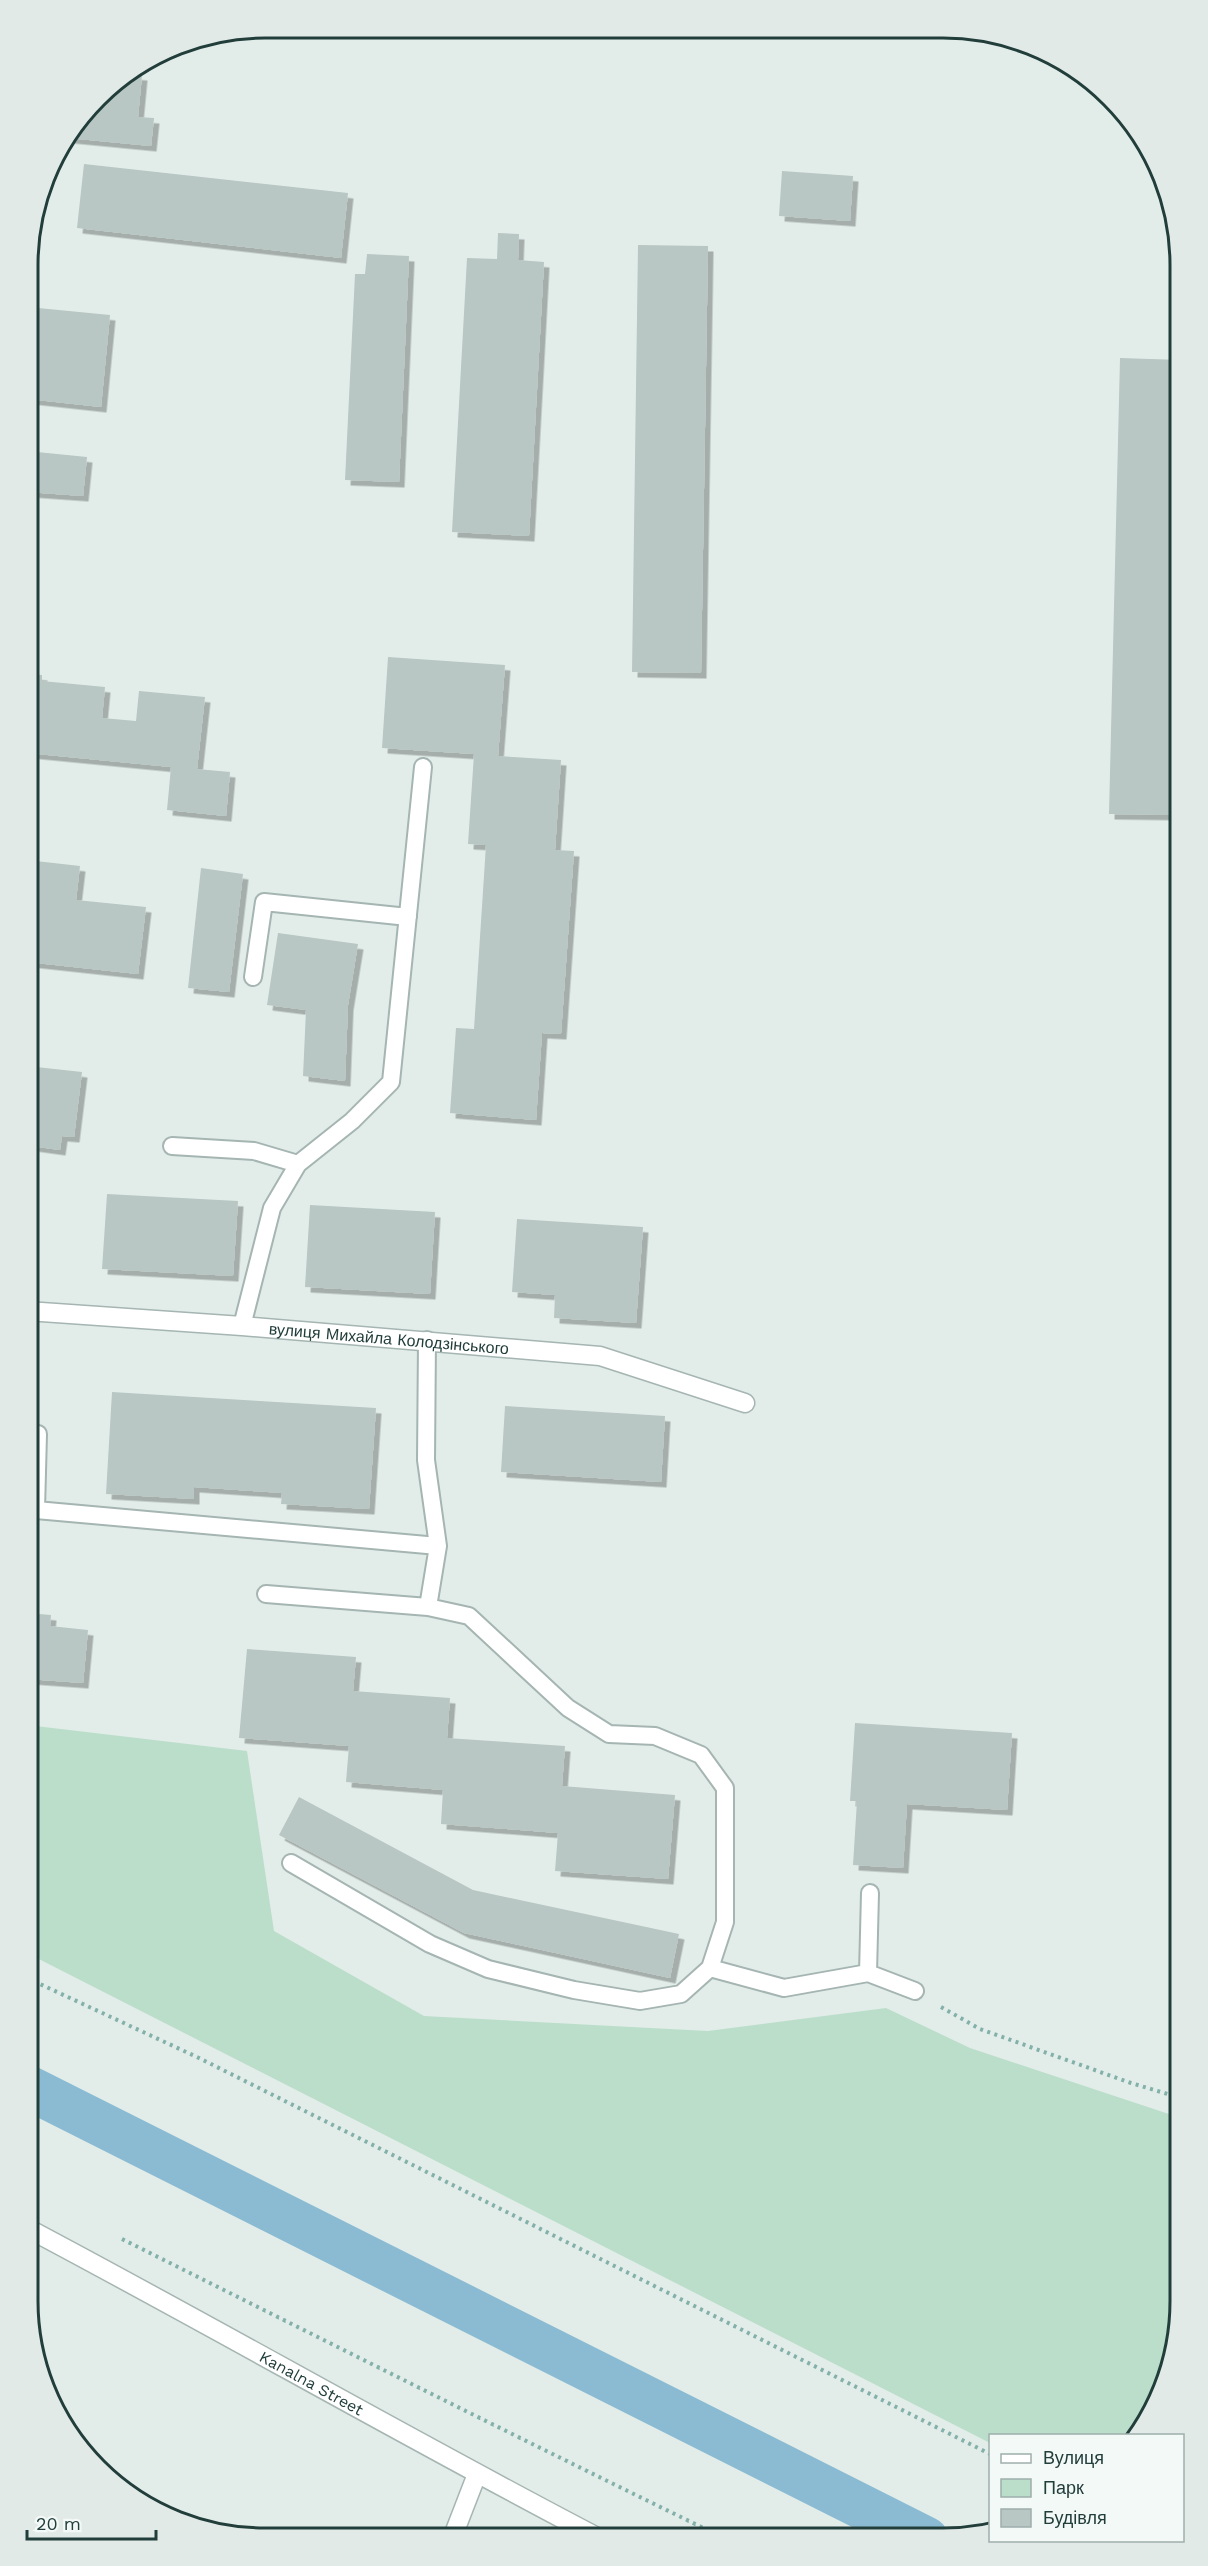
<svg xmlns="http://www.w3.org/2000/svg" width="1208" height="2566" viewBox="0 0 1208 2566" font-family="'Work Sans',sans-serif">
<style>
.green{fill:#bbdeca}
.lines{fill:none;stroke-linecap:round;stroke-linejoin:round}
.canal{stroke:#8abbd2;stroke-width:45}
.building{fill:#b8c7c3;filter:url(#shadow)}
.lane-casing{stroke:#a5b5b2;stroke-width:20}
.street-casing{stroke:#a5b5b2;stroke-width:21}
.path{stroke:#83b0a9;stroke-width:4;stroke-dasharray:3 4.5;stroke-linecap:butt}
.lane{stroke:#fff;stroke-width:16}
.street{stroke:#fff;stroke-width:18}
.labels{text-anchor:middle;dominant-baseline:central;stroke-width:4.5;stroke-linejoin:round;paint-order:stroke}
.street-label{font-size:16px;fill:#223e3b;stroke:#f3f9f7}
.rim{fill:none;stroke:#223e3b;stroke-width:3}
</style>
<defs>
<filter id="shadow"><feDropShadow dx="5.5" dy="5.5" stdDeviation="0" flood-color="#0004"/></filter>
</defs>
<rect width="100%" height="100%" fill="#e2edea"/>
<path class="green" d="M27,1725L247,1751L274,1931L424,2016L708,2031L886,2008L970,2048L1181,2118L1180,2318L1163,2392L1136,2435L990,2436V2443L27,1953Z"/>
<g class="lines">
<path class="canal" d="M27,2087L926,2539"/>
</g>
<path class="building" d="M127,74L142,75L138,117L154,118L151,146L68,138L108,86Z
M84,164L348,193L341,258L77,228Z
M782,171L853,176L850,221L779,216Z
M498,233L519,234L518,260L544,262L529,536L452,532L467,258L497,259Z
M638,245L708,246L701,673L632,672Z
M367,254L409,256L399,482L345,480L355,274H365Z
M38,308L110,315L101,407L28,399Z
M1120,358L1181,360V815L1109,814Z
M27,451L87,457L83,496L27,492Z
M388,657L505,665L498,756L561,760L555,850L574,851L561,1034L542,1033L536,1120L450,1113L456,1028L474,1029L486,845L468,844L474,754L382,748Z
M27,674L42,675V681L105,687L102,718L136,721L139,691L205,697L197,769L230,772L226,816L167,810L171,767L27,753Z
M27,860L80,866L76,900L146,907L138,974L27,962Z
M201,868L243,874L229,992L188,988Z
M278,933L358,944L348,1005L345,1081L303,1076L306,1010L267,1005Z
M27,999L33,1000L29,1036H27Z
M27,1066L82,1072L74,1137L62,1136L60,1150L31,1146L32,1141H27Z
M107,1194L238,1201L233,1276L102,1269Z
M310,1205L435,1212L430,1294L305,1287Z
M517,1219L643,1227L636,1323L554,1318L555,1295L512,1292Z
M112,1392L376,1408L369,1509L281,1504L282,1493L194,1487V1499L106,1494Z
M505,1406L665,1416L661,1482L501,1472Z
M27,1613L51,1615L50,1626L88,1630L83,1683L27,1679Z
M247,1649L356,1657L353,1691L450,1698L447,1738L565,1746L562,1786L675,1795L668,1879L555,1871L558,1833L441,1824L443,1790L346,1782L349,1746L239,1738Z
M855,1723L1012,1733L1007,1810L907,1804L903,1868L853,1865L857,1801H850Z
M299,1797L473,1890L679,1934L670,1978L464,1933L279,1835Z"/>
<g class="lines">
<defs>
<path id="lane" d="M253,977L264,902L408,917
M172,1146L254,1151L298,1164
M242,1326L272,1208L298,1164L352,1121L391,1082L423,767
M427,1340L426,1460L438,1546L428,1607
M38,1434L36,1510L438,1546
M266,1594L428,1607L469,1616L568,1708L609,1734L655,1736L701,1755L725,1788V1922L710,1968L681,1994L640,2001L574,1990L488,1969L430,1944L291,1863
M710,1968L784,1988L868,1973L915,1991
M868,1973L870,1893"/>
<g id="street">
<path id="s1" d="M27,1311L242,1326L600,1356L745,1403"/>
<path id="s2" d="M27,2228C218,2329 405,2437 597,2537"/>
<path d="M453,2536L477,2474"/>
</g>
</defs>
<use href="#lane" class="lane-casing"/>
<use href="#street" class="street-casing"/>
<path class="path" d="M27,1978L199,2058L990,2454
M941,2007L980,2029L1131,2083L1181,2098
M122,2239C322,2339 522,2440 724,2538"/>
<use href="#lane" class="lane"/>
<use href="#street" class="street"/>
</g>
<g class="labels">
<g class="street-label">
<text stroke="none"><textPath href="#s1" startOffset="363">вулиця Михайла Колодзінського</textPath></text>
<text stroke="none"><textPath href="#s2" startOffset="324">Kanalna Street</textPath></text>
</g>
</g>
<path d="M0 0H1208V2566H0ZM265 38H943A227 227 0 0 1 1170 265V2301A227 227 0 0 1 943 2528H265A227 227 0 0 1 38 2301V265A227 227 0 0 1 265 38Z" fill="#e2eae8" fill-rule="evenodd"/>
<path class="rim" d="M265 38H943A227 227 0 0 1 1170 265V2301A227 227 0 0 1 943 2528H265A227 227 0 0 1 38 2301V265A227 227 0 0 1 265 38Z"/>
<rect x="989" y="2434" width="195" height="108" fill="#f3f9f7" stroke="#9faeac" stroke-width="1.5"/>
<rect x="1001" y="2454" width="30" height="9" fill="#ffffff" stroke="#9faeac" stroke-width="1.5"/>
<text x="1043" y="2464" font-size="18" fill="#223e3b">Вулиця</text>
<rect x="1001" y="2479" width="30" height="18" fill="#bbdeca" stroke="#9faeac" stroke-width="1.5"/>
<text x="1043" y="2494" font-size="18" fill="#223e3b">Парк</text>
<rect x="1001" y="2509" width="30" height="18" fill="#b8c7c3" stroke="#9faeac" stroke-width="1.5"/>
<text x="1043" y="2524" font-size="18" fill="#223e3b">Будівля</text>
<path d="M27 2530v9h129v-9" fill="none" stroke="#223e3b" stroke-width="3"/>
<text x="36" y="2530" font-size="18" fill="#223e3b" stroke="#f3f9f7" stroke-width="4.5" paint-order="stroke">20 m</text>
</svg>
